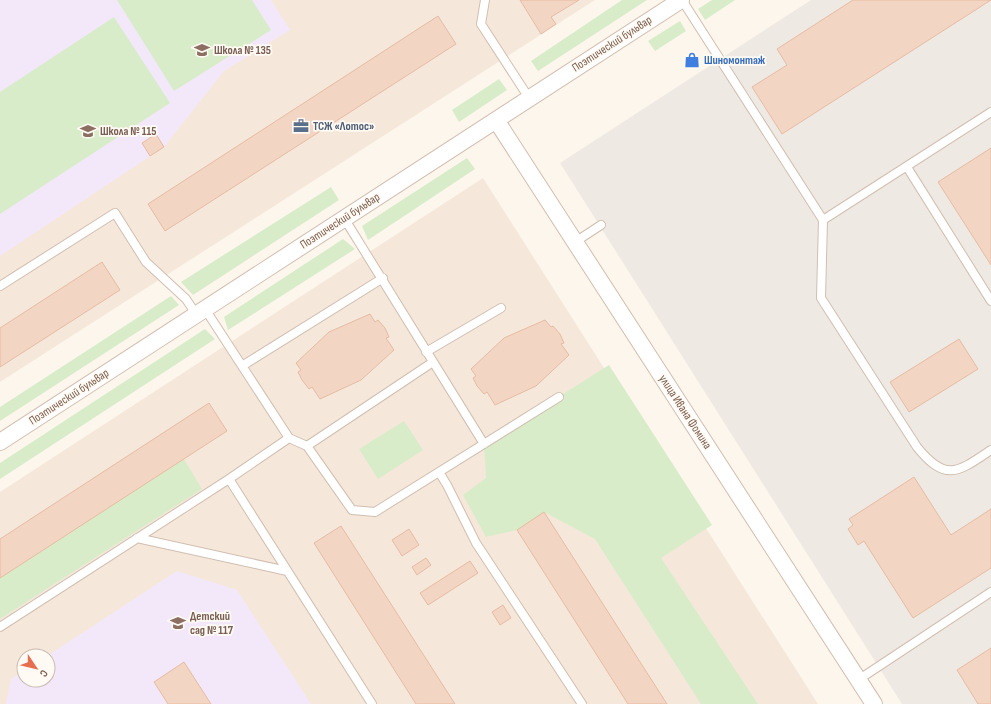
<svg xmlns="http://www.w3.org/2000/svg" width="991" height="704" viewBox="0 0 991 704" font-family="'Sofia Sans Condensed',sans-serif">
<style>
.residential{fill:#f5e8da;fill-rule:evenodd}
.industrial{fill:#efe9e4}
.education{fill:#f3e8fa}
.green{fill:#d8ecc9}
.building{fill:#f3d5c3;stroke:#e6bba3}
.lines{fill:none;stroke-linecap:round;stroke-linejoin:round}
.lane-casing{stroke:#d1beb0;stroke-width:10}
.street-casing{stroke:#d1beb0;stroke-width:18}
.lane{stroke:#fff;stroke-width:8}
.street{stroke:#fff;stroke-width:16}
.labels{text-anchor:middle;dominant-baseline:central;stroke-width:3.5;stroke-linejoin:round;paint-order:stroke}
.street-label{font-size:12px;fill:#7a5c4d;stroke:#fffaf3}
.education-label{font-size:12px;font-weight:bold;fill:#785e54;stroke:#fffaf3;text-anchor:start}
.shop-label{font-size:12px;font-weight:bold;fill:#366cbe;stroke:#fffaf3;text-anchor:start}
.service-label{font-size:12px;font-weight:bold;fill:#4e5e75;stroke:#fffaf3;text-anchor:start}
</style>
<rect width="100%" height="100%" fill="#fdf6ec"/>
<path class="residential" d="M0,0H595L0,382Z
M483,178L818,704H0V492ZM24,656H48V680H24Z"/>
<path class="industrial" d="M811,0H991V704H902L560,163Z"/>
<path class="education" d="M0,0H271L290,30L224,71L164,147L0,256Z
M177,571L237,590L311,704H6L11,679L24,671V680H48L47,656Z"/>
<path class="green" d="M117,0H252L271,30L174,91Z
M622,0H647L538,71L531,61Z
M712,0H735L705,20L698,9Z
M114,17L170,103L0,214V92Z
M680,21L686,31L655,51L648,41Z
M499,79L507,90L459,122L452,110Z
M467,158L475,169L368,240L362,226Z
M331,187L339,200L193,295L181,282Z
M343,239L355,249L228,330L224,317Z
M171,296L179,305L0,421V407Z
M205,329L215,339L0,479V463Z
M609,365L712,525L661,558L758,704H701L595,539L544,512L517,530L486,537L463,495L486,478L484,444Z
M404,421L423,450L378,479L359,449Z
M184,459L202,489L0,619V578Z"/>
<path class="building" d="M520,0H579L551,17L556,24L541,34Z
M853,0H991L782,134L752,87L787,65L777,49Z
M438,16L456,44L165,231L148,204Z
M156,134L164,147L150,156L142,143Z
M991,148V265L938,182Z
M102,262L120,290L0,367V328Z
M370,314L375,322L378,320L385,328L389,337L386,338L394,350L361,380L320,399L312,387L309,389L302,380L298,372L301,370L296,363L329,332Z
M545,320L551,327L553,326L560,334L564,343L561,344L569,355L536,386L495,405L487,392L484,394L477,386L473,378L476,376L471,369L504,338Z
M959,339L978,369L909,412L890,382Z
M209,403L227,431L0,578V539Z
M914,477L951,535L991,509V568L913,618L864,541L858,545L848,529L853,525L849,519Z
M544,512L667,704H628L517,530Z
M341,526L455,704H416L314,543Z
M409,529L419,545L402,556L392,540Z
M426,558L431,565L417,575L412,567Z
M470,561L478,573L428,605L420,593Z
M503,605L511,618L500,625L492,612Z
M991,648V704H978L957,670Z
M184,662L211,704H168L154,682Z"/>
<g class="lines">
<defs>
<path id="lane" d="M485,0L481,24L529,98
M682,0L823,220L821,298L917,447C946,483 958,472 991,450
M907,167L991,301
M344,218L484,444
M823,220L991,112
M575,242L601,225
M0,286L115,213L146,262L186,299L196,314
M205,309L289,438L307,446
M426,352L501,308
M433,362L307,446L352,510L375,512L559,397
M242,366L383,278
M439,472L447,485L476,543L582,704
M229,479L372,704
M137,538L287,571
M0,627L229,479L289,438
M858,680L991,592"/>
<path id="street" d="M496,120L874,704
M0,442L681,0"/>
</defs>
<use href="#lane" class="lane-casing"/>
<use href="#street" class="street-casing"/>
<use href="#lane" class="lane"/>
<use href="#street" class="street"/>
</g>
<defs>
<symbol id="school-bare" viewBox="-9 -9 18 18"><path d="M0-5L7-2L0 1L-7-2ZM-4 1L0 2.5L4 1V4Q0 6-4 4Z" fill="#8d6e63" stroke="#fffaf3" stroke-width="2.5" paint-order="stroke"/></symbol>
<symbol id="shop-bare" viewBox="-9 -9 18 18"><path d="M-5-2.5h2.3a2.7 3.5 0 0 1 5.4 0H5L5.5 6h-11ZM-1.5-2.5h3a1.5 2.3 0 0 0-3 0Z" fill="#3f7fe0" stroke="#fffaf3" stroke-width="2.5" paint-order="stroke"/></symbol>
<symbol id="office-bare" viewBox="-9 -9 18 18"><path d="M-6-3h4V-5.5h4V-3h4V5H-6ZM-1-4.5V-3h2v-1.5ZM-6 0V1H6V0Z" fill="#5c6f8a" stroke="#fffaf3" stroke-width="2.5" paint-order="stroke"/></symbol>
</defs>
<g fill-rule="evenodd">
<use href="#school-bare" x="191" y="39" width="22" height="22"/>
<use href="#shop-bare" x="681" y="49" width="22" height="22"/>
<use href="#office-bare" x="290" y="115" width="22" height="22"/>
<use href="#school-bare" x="77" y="120" width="22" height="22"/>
<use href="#school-bare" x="167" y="612" width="22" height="22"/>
</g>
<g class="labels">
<g class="street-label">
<text transform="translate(612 44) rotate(-33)">Поэтический бульвар</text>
<text transform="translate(340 221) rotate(-33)">Поэтический бульвар</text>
<text transform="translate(69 397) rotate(-33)">Поэтический бульвар</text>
<text transform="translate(685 412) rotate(57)">улица Ивана Фомина</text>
</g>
<g class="education-label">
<text x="214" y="50">Школа № 135</text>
<text x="100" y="131">Школа № 115</text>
<text x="190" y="616">Детский<tspan x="190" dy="14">сад № 117</tspan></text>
</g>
<g class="shop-label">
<text x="704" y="60">Шиномонтаж</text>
</g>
<g class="service-label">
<text x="313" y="126">ТСЖ «Лотос»</text>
</g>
</g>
<g transform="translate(36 668) rotate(125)"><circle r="19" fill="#fffaf3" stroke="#cabbb1"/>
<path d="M0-3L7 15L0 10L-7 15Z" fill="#e76f51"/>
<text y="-6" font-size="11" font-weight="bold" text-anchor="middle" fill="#7a5c4d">С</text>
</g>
</svg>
